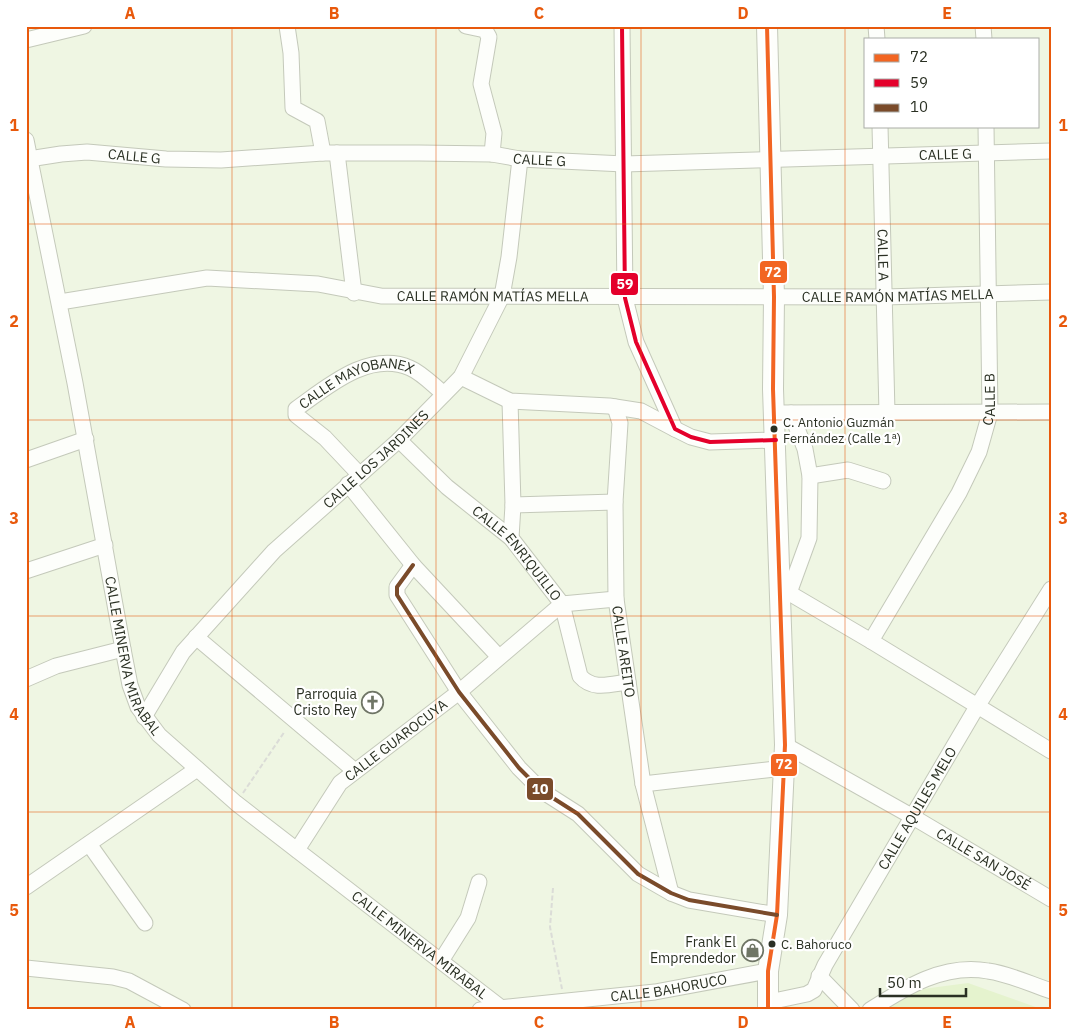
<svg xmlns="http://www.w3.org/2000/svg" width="1077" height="1036" viewBox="0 0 1077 1036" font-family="'IBM Plex Sans',sans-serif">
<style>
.green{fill:#e5f3ce}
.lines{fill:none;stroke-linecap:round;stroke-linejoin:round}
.minor-casing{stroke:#c4c9ba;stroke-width:17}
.major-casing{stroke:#c4c9ba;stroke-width:22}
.path{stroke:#dbdcd7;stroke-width:2;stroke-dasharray:5 2.5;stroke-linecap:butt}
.minor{stroke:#fdfefb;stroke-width:15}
.major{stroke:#fdfefb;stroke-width:20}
.bus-1-casing{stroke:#fff;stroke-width:8}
.bus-2-casing{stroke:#fff;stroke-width:8}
.bus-3-casing{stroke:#fff;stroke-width:8}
.bus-1{stroke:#f26522;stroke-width:4}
.bus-2{stroke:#e4002b;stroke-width:4}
.bus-3{stroke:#7a4b2a;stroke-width:4}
.grid{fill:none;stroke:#e8590c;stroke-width:1;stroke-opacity:0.55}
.bus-dot{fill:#2a3023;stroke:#fff;stroke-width:2}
.labels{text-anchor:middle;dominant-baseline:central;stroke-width:4.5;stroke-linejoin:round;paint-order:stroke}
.bus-label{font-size:13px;fill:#2a3023;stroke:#fff;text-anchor:start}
.street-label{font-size:14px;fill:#2a3023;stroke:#fff}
.poi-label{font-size:14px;fill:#2a3023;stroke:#fff;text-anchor:end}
.line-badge{stroke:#fff;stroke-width:2}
.badge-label{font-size:14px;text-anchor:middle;font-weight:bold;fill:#fff}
.neatline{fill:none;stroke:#e8590c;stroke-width:2}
.grid-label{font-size:16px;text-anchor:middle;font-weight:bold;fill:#e8590c}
</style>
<rect width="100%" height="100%" fill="#eff6e3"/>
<path class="green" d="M968,983L1044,1010H886L915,990Z"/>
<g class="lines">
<defs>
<g id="minor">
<path d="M287,26L291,53L293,108L317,121L323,153"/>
<path d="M466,26L485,30L489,37L481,84L494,133L492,154"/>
<path d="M622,26L625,298L636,342L675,429L691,437L710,442L776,440"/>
<path d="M876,26L877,39"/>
<path d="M983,26L984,39"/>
<path d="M26,40L84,26"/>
<path id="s1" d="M880,126L887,413"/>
<path id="s2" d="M26,140L75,383L123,649L130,685L138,707L159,735L236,803L504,1010"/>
<path d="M337,153L354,293"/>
<path id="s3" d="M29,159L61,154L87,152L166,159L221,160L323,153H419L492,154L520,159L624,164L1051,151"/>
<path id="s4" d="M60,302L207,278L318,284L381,296L885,297L1051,292"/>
<path d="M461,377L510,401L609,406L641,411L675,429"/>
<path d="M510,401L513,505L511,538"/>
<path id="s5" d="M615,407L620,423L615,502L616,599L643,784L671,893"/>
<path d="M775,413L1051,412"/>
<path id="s6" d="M399,440L447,487L511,538L562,604L580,676C593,691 611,684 628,682"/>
<path d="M26,460L86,439"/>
<path id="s7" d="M359,474L325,438L296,415V409C327,387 369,350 410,368C422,373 434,386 444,394"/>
<path d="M810,476L848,470L883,481"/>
<path d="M348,484L413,565L499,657"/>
<path d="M513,505L615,502"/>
<path d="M413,565L397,587V595L459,692L519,768L542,791L578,814L638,874L671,893L689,900L777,915"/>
<path d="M26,571L105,545"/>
<path d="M779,587L871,641L1051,751"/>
<path d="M789,593L809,538L810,476L805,449L791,413"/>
<path d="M196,637L355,771"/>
<path id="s8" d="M871,641L959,493L979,452L990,413L986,126"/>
<path d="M26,679L56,666L123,649"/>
<path id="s9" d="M144,717L183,652L274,551L399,440L461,377L502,296L509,257L520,159"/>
<path id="s10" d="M785,745L913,817L1051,899"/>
<path d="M643,784L784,768"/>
<path d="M89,844L145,923"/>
<path id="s11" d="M297,850L340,783L459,692L562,604L616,599"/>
<path d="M26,887L197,769"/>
<path d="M441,961L468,918L479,882"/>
<path d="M26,968L113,977L129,981L183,1010"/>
<path d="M819,976L852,1010"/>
<path id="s12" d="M769,1002L807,994L814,990L825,965L978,705L1051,589"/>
<path id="s13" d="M480,1010L655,992L768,971"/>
<path d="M870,1010C906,987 944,963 988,971C1010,974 1030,984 1051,991"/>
</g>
<path id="major" d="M767,26L774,297L773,389L785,745L777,915L768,971V1010"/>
</defs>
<use href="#minor" class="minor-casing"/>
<use href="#major" class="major-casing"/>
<path class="path" d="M243,793L285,731
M553,888L550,927L562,989"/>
<use href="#minor" class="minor"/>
<use href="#major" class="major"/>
<defs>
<path id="bus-1" d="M767,26L774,297L773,389L785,745L777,915L768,971V1010"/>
<path id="bus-2" d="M622,26L625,298L636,342L675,429L691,437L710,442L776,440"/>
<path id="bus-3" d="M413,565L397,587V595L459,692L519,768L542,791L578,814L638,874L671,893L689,900L777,915"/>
</defs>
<use href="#bus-1" class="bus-1-casing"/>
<use href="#bus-2" class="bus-2-casing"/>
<use href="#bus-3" class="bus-3-casing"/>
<use href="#bus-1" class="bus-1"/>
<use href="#bus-2" class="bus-2"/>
<use href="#bus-3" class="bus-3"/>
</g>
<path class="grid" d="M232,26V1010M436,26V1010M641,26V1010M845,26V1010M26,224H1051M26,420H1051M26,616H1051M26,812H1051"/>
<defs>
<symbol id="church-ring" viewBox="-11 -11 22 22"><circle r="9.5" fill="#fff" stroke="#6f7566" stroke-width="1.5"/><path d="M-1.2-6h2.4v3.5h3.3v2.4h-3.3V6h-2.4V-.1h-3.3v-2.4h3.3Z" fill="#6f7566"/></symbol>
<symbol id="shop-ring" viewBox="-11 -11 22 22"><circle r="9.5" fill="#fff" stroke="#6f7566" stroke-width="1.5"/><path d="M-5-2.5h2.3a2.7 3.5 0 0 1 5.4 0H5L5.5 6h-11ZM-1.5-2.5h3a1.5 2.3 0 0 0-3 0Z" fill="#6f7566"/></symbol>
</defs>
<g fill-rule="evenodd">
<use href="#church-ring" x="360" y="690" width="25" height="25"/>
<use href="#shop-ring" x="740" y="938" width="25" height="25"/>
</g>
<g class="bus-dot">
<circle cx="774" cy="429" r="4.5"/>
<circle cx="772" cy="944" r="4.5"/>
</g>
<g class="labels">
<g class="bus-label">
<text x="783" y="422">C. Antonio Guzmán<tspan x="783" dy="16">Fernández (Calle 1ª)</tspan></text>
<text x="781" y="944">C. Bahoruco</text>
</g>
<g class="street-label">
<text stroke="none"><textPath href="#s3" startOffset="918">CALLE G</textPath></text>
<text stroke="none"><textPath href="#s3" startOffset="106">CALLE G</textPath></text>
<text stroke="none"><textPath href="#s3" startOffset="512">CALLE G</textPath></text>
<text stroke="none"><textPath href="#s1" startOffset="129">CALLE A</textPath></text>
<text stroke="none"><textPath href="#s4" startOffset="841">CALLE RAMÓN MATÍAS MELLA</textPath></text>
<text stroke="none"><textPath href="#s4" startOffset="436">CALLE RAMÓN MATÍAS MELLA</textPath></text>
<text stroke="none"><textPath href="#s7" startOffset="161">CALLE MAYOBANEX</textPath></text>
<text stroke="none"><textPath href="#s8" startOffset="272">CALLE B</textPath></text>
<text stroke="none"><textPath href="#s9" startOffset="349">CALLE LOS JARDINES</textPath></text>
<text stroke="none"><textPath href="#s6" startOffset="164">CALLE ENRIQUILLO</textPath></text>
<text stroke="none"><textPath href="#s5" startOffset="246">CALLE AREITO</textPath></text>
<text stroke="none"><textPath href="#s2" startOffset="528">CALLE MINERVA MIRABAL</textPath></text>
<text stroke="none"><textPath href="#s11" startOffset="150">CALLE GUAROCUYA</textPath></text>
<text stroke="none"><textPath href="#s12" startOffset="256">CALLE AQUILES MELO</textPath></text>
<text stroke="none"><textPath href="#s10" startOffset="229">CALLE SAN JOSÉ</textPath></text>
<text stroke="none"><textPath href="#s2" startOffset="948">CALLE MINERVA MIRABAL</textPath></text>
<text stroke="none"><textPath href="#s13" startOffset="190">CALLE BAHORUCO</textPath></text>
</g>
<g class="poi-label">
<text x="357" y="694">Parroquia<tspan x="357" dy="16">Cristo Rey</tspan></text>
<text x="736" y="942">Frank El<tspan x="736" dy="16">Emprendedor</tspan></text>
</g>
</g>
<g class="line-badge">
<rect x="759" y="260" width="29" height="24" rx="5" fill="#f26522"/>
<rect x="610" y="272" width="29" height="24" rx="5" fill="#e4002b"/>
<rect x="770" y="753" width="28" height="24" rx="5" fill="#f26522"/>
<rect x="526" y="777" width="28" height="24" rx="5" fill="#7a4b2a"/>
</g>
<g class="badge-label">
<text x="773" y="277">72</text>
<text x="625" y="289">59</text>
<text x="784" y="769">72</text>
<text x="540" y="794">10</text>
</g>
<rect width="1077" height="1036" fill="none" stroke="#ffffff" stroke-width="55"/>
<rect x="864" y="38" width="175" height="90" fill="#ffffff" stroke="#aaaca7"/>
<rect x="874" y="54" width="25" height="8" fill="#f26522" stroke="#aaaca7"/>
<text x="910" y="62" font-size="15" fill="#2a3023">72</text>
<rect x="874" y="79" width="25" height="8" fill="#e4002b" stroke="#aaaca7"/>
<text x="910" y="88" font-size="15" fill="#2a3023">59</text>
<rect x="874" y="104" width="25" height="8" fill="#7a4b2a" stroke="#aaaca7"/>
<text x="910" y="112" font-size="15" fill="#2a3023">10</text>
<path d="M880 988v8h86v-8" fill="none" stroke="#2a3023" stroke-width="2.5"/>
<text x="887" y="988" font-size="15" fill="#2a3023" stroke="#ffffff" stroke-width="4" paint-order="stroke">50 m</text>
<rect x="28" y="28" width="1022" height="980" class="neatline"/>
<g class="grid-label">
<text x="130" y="19">A</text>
<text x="334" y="19">B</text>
<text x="539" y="19">C</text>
<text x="743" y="19">D</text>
<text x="947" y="19">E</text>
<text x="14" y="131">1</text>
<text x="1063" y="131">1</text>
<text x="14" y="327">2</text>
<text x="1063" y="327">2</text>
<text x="14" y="524">3</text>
<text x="1063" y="524">3</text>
<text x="14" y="720">4</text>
<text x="1063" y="720">4</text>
<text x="14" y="916">5</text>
<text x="1063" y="916">5</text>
<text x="130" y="1028">A</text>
<text x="334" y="1028">B</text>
<text x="539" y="1028">C</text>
<text x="743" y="1028">D</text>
<text x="947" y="1028">E</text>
</g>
</svg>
